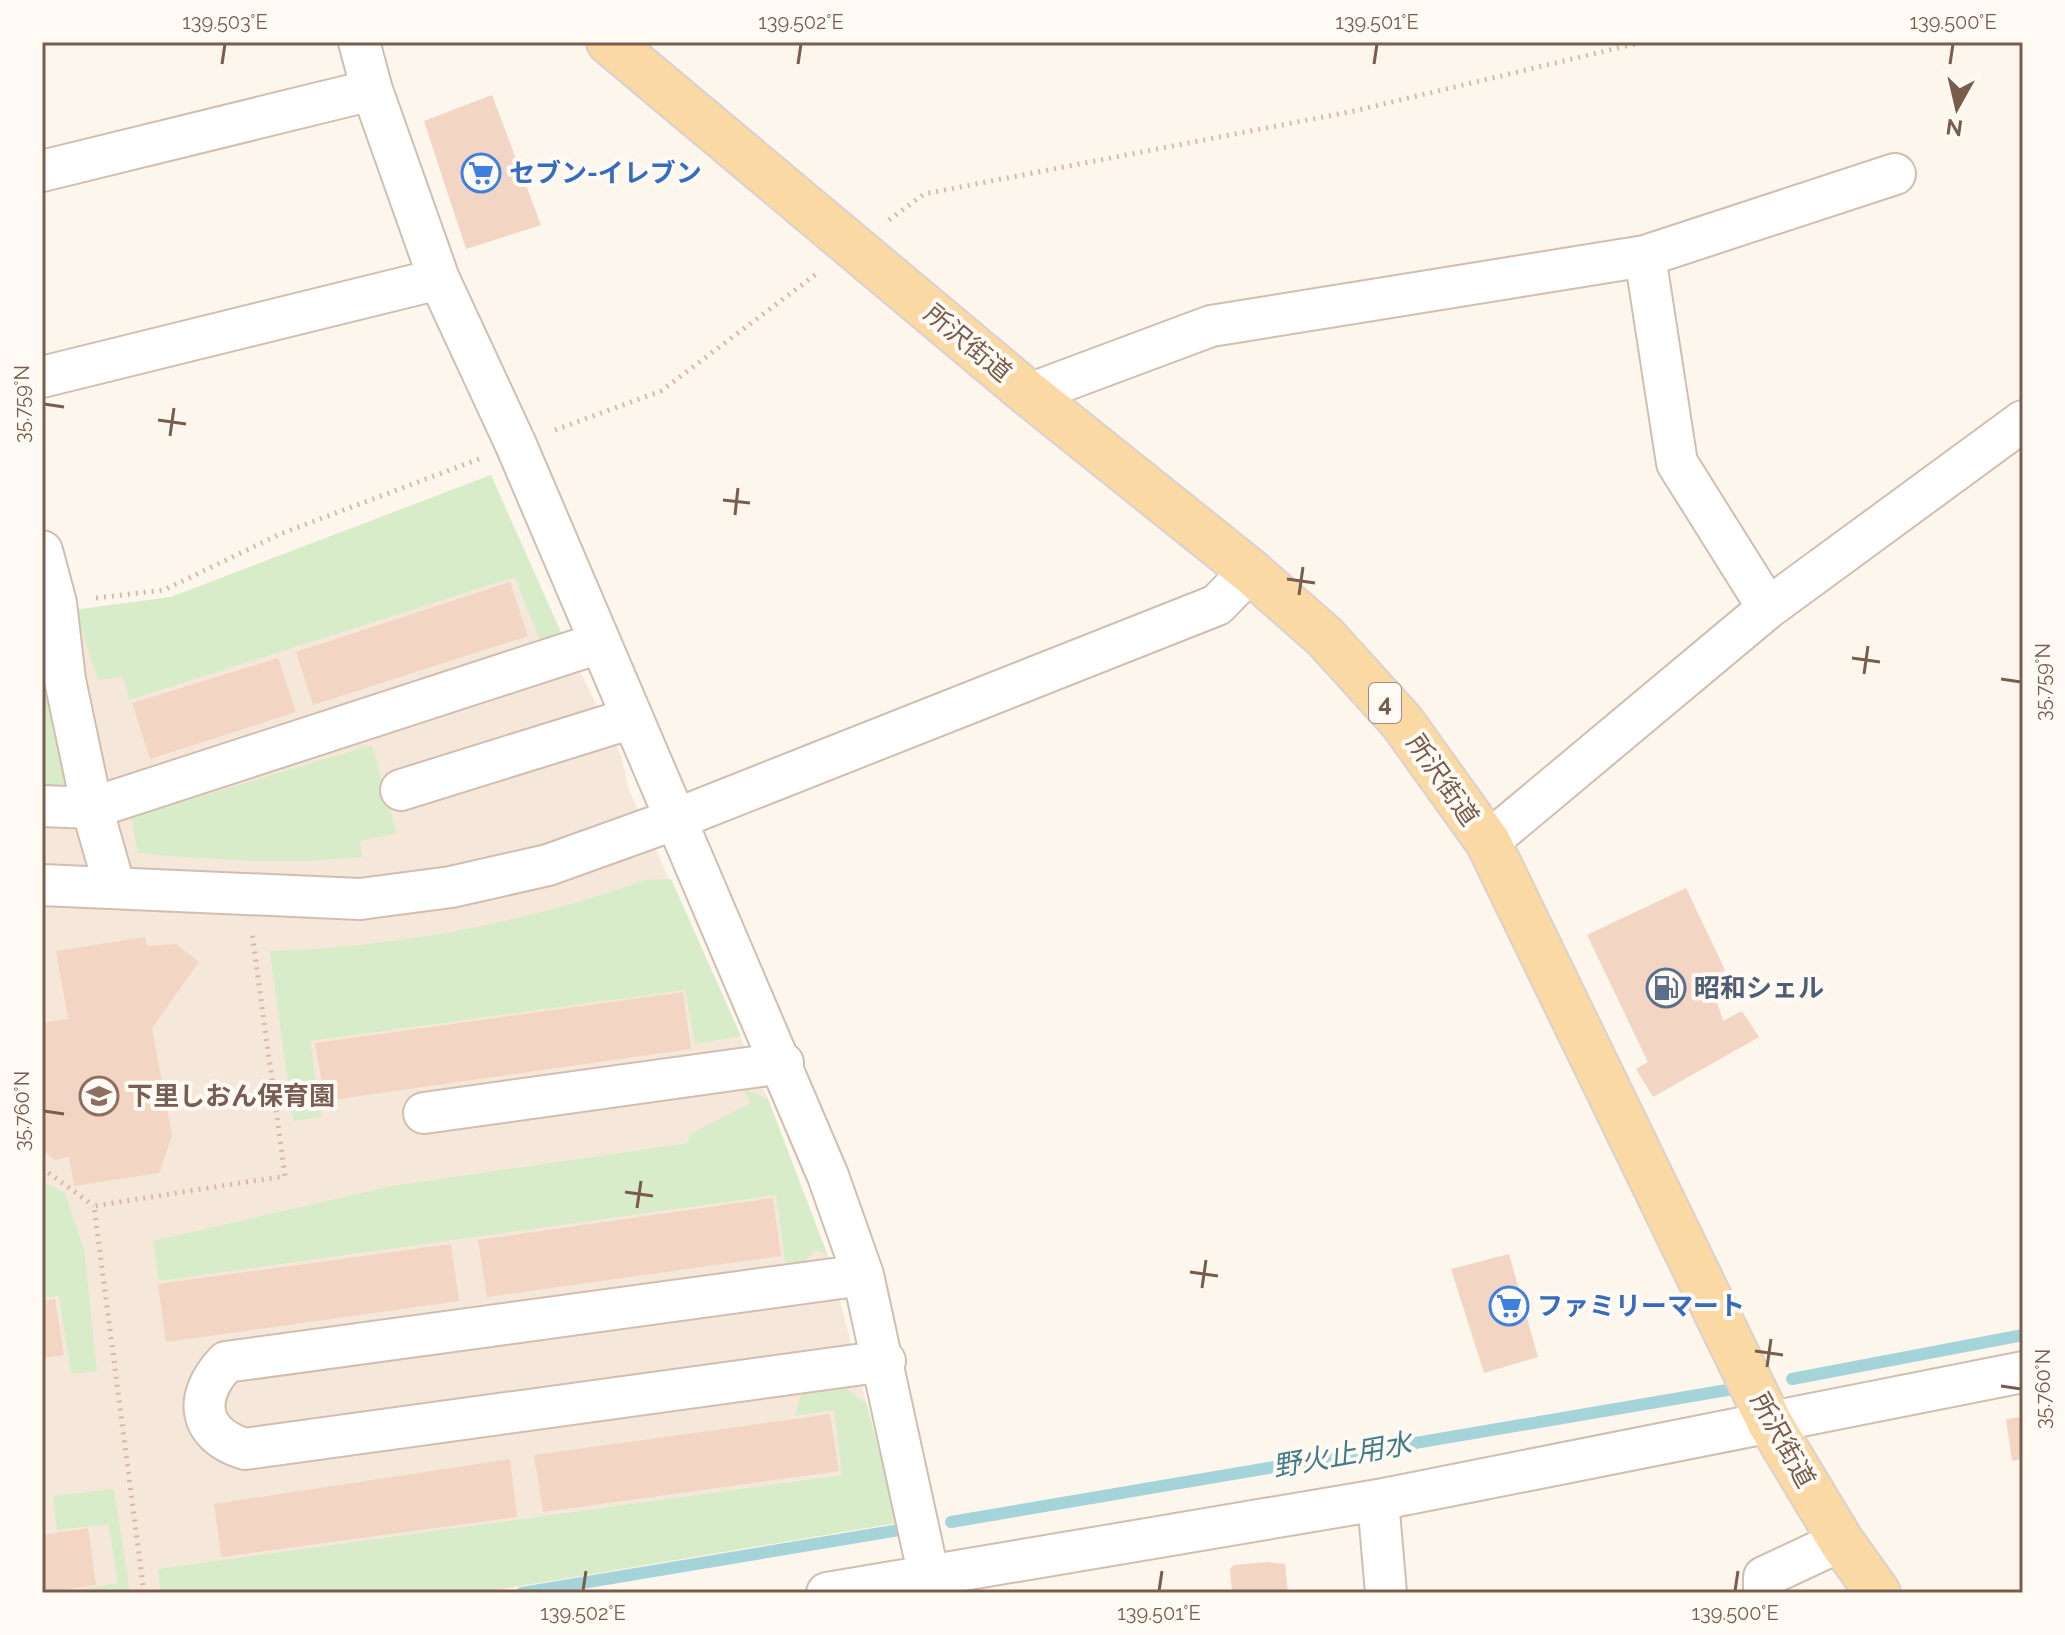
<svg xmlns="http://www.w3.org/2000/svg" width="2065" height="1635" viewBox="0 0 2065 1635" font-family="Raleway,'Noto Sans JP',sans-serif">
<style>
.residential{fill:#f5e8da}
.green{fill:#d8ecc9}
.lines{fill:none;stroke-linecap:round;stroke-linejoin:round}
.stream{stroke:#a5d3da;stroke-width:12}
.building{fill:#f3d5c3}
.minor-casing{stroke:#d1beb0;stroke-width:44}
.major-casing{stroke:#dad1cd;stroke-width:48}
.path{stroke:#d9b8a5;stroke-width:5;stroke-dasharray:2 6;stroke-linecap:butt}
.minor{stroke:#fff;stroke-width:40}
.major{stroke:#fbd9a5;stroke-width:44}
.ticks{fill:none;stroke:#7a5c4d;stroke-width:3}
.labels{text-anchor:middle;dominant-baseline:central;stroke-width:8;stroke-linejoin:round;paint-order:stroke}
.shield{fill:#fffaf3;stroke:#a28b7f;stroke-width:2}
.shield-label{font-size:24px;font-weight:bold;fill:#7a5c4d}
.shop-label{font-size:26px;font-weight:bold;fill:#366cbe;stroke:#fffaf3;text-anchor:start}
.street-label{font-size:26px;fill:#7a5c4d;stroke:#fffaf3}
.service-label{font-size:26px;font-weight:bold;fill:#4e5e75;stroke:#fffaf3;text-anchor:start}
.education-label{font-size:26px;font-weight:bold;fill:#785e54;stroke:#fffaf3;text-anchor:start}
.water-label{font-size:28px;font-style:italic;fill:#437c86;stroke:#fffaf3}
.neatline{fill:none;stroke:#7a5c4d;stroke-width:3}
.ticks-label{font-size:20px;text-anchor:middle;fill:#7a5c4d}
</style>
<rect width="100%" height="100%" fill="#fdf6ec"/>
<path class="residential" d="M491,475L532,574L621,755L629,790L768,1099L831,1265L897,1523L482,1593H42V614L171,597Z"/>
<path class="green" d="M491,475L561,632L539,639L515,577L129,700L123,677L98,680L75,610L171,597Z
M42,621L68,788H42Z
M372,745L397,833L360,841L362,857C287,865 213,860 138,853L131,817Z
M671,879L741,1036L695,1044L685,990L310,1041L322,1117L293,1121L270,951C397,947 525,923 645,880Z
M742,1088L768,1099L828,1256L815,1250L801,1265L786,1267L776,1195L159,1281L153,1241L392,1186L688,1143L690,1134L751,1103Z
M42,1181L65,1193L84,1249L97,1371L71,1374L59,1296L42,1298Z
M838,1382L867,1404L897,1523L476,1593H161L158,1569L842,1475L834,1410L795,1416L803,1387Z
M114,1489L130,1593H56L118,1583L108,1524L57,1530L53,1496Z"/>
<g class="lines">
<path class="stream" d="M1792,1379L2023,1335
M951,1522L1733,1389
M522,1593L905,1529"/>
</g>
<path class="building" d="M492,95L541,225L466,249L424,121Z
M510,582L528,636L313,705L296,652Z
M278,658L296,712L150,759L132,703Z
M1686,888L1725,970L1710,980L1723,1021L1742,1011L1759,1037L1653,1097L1636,1069L1648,1062L1587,935Z
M145,937L147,946L176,944L199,962L152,1028L172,1136L159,1173L74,1186L69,1157L55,1160L42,1150V1023L68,1019L56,951Z
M683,992L691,1049L325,1101L315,1043Z
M773,1198L781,1256L487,1297L478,1240Z
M451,1244L459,1301L166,1342L158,1284Z
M1509,1254L1538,1357L1484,1373L1451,1269Z
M55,1299L64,1355L42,1358V1301Z
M830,1414L839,1471L543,1512L534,1455Z
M2023,1417V1459L2012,1461L2006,1419Z
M510,1459L517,1517L221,1557L214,1504Z
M88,1528L96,1585L42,1593V1535Z
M1269,1562L1285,1564L1288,1593H1232L1230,1569L1234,1565Z"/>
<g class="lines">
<defs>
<path id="minor" d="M359,42L372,90L439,279L516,445L828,1176L863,1275L929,1577
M42,171L372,90
M1645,256L1677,463L1768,608
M42,377L439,279
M1029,394L1211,326L1645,256L1895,174
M42,551L56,603L65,680L92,808L115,888
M401,790L632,718
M42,806L92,808L599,643
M1488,842L1768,608L2023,421
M42,885L360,899L451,887L548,865L676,819L1217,605L1250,571
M424,1113L783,1063
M863,1275L226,1362C193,1397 197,1434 245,1449L885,1361
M1378,1500L1386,1593
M827,1593L1378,1500L2023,1372
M1764,1593V1577L1841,1541"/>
<path id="major" d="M609,42L1029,394L1250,571L1325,637L1402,722L1488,842L1770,1423L1841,1541L1878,1593"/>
</defs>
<use href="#minor" class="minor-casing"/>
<use href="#major" class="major-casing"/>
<path class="path" d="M889,220L924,194L1354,111L1643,42
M555,430L661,391L819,272
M96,598L164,590L280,534L479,459
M42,1168L94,1206
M144,1593L94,1206L285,1176L252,933"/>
<use href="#minor" class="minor"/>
<use href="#major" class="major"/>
</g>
<path class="ticks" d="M222,64L225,44M798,64L801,44M1374,64L1377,44M1950,64L1953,44M44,404L64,407M158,420L186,424M170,436L174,408M723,500L750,503M735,515L738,488M1287,579L1315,583M1299,595L1303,567M1852,658L1880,662M1864,674L1868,646M2001,679L2021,682M44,1111L64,1114M625,1192L653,1196M637,1208L641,1181M1190,1272L1218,1276M1202,1288L1206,1260M1755,1351L1783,1355M1767,1367L1771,1339M2001,1386L2021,1389M583,1591L586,1571M1159,1591L1162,1571M1735,1591L1738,1571"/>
<defs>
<symbol id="supermarket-ring" viewBox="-11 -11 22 22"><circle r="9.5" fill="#fffaf3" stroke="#3f7fe0" stroke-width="1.5"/><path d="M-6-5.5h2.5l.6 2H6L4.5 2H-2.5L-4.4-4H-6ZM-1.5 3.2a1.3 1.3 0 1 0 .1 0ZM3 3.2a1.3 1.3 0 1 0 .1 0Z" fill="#3f7fe0"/></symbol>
<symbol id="fuel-ring" viewBox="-11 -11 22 22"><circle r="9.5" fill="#fffaf3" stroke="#5c6f8a" stroke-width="1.5"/><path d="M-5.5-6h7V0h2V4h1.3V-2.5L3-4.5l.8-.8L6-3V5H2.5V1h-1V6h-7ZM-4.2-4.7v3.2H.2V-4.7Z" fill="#5c6f8a"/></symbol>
<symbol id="school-ring" viewBox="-11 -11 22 22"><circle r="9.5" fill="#fffaf3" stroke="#8d6e63" stroke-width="1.5"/><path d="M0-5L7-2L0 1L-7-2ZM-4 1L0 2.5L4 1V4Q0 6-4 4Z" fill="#8d6e63"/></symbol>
</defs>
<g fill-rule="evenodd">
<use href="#supermarket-ring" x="459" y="151" width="44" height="44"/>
<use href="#fuel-ring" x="1644" y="966" width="44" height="44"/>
<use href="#school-ring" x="77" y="1074" width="44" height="44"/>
<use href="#supermarket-ring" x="1487" y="1284" width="44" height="44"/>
</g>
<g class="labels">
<rect class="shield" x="1369" y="683" width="32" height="40" rx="6"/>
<g class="shield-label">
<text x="1385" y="703">4</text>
</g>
<g class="shop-label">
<text x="509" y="173">セブン-イレブン</text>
<text x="1537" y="1306">ファミリーマート</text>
</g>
<g class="street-label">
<text transform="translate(968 343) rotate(40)">所沢街道</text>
<text transform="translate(1443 780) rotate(55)">所沢街道</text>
<text transform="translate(1783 1440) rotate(61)">所沢街道</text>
</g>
<g class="service-label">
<text x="1694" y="988">昭和シェル</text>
</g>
<g class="education-label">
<text x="127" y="1096">下里しおん保育園</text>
</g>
<g class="water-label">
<text transform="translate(1342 1455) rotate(-10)">野火止用水</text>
</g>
</g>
<rect width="2065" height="1635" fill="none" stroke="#fffaf3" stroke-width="88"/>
<g transform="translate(1957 108) rotate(188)" stroke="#fffaf3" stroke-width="6" paint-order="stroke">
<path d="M0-6L14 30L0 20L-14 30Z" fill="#7a5c4d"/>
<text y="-12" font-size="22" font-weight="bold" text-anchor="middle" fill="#7a5c4d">N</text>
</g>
<rect x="44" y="44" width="1977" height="1547" class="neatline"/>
<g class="ticks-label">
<text x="225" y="29">139.503°E</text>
<text x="801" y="29">139.502°E</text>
<text x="1377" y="29">139.501°E</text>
<text x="1953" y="29">139.500°E</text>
<text transform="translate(22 404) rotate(-90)" y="7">35.759°N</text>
<text transform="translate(2043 682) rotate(-90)" y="7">35.759°N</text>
<text transform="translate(22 1111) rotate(-90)" y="7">35.760°N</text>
<text transform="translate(2043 1389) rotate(-90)" y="7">35.760°N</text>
<text x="583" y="1620">139.502°E</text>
<text x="1159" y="1620">139.501°E</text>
<text x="1735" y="1620">139.500°E</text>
</g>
</svg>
